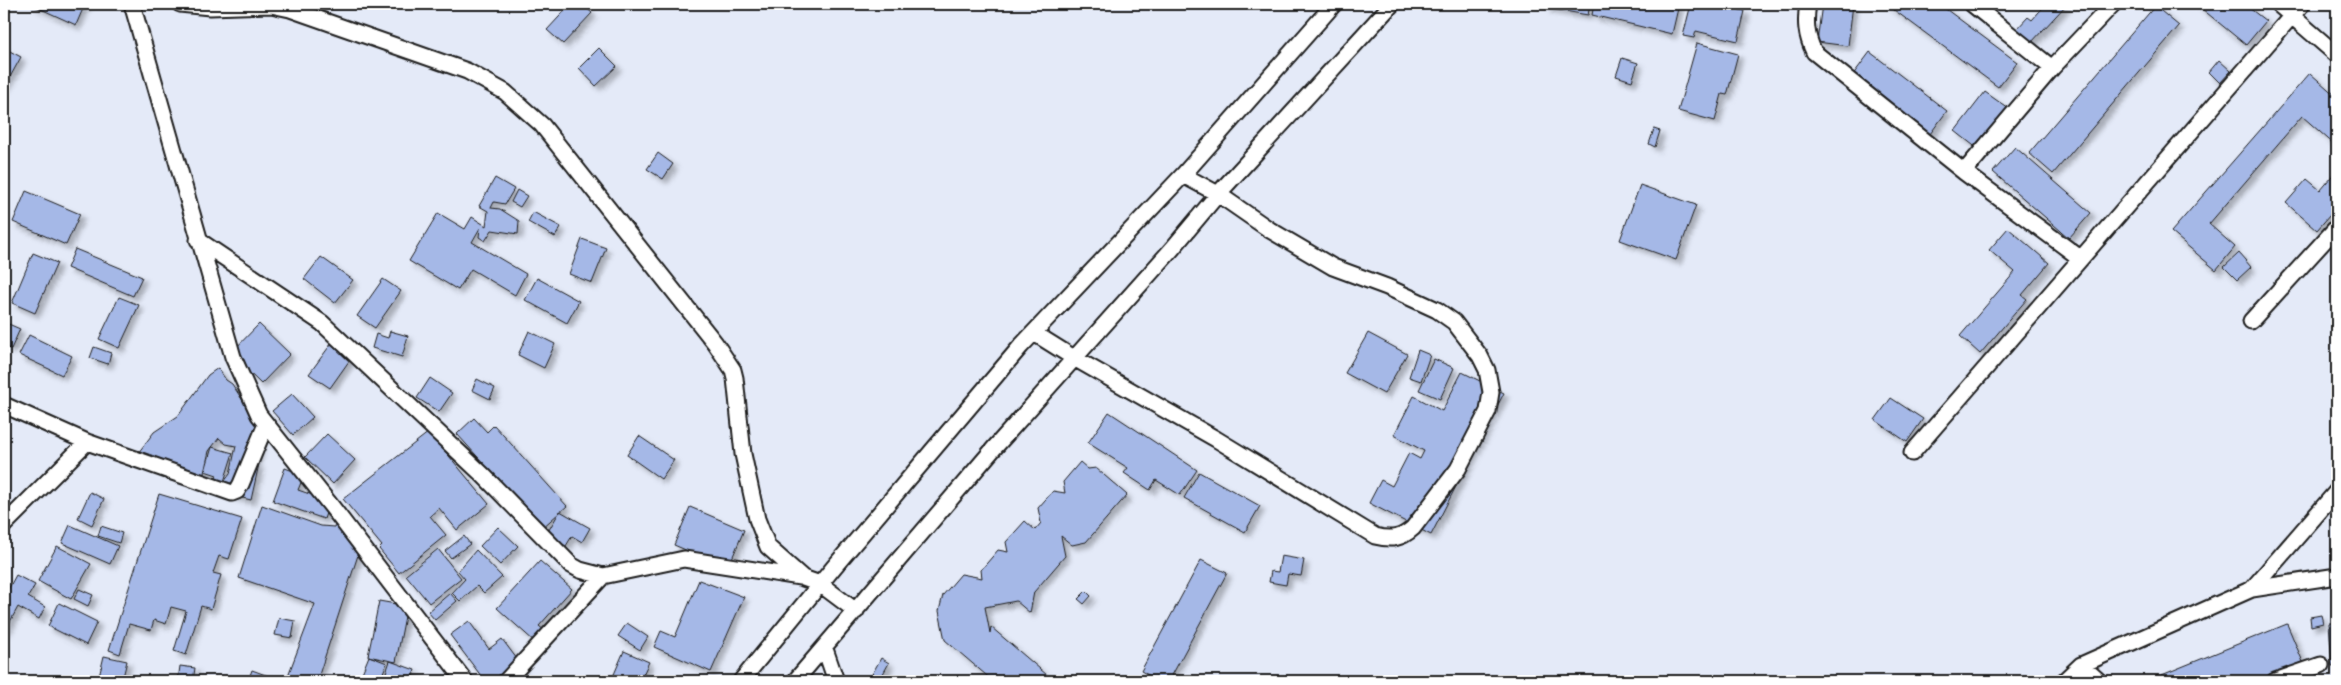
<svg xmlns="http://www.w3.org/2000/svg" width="2341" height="685" viewBox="0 0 2341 685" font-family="Mynerve,sans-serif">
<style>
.building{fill:#a5b8e7;stroke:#1c1c1c;filter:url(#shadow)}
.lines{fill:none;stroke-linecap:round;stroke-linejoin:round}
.street-casing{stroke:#1c1c1c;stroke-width:19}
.street{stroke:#fff;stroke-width:15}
</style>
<defs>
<filter id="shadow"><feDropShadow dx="4.5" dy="4.5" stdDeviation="2.5" flood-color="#0004"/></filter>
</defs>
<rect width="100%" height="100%" fill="#e4eaf8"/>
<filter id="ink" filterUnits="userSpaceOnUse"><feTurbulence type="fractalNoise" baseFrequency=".02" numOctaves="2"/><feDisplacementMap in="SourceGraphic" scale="10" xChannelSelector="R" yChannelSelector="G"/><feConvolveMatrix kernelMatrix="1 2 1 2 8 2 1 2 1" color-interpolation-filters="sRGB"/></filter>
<g filter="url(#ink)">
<path class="building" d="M30,4H85L76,25Z
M571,4H582L592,13L563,44L547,30Z
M1547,4H1590L1588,15L1546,8Z
M1594,4H1679L1672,34L1592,15Z
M1691,4H1712L1745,11L1738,41L1696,31L1694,38L1683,36Z
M1822,4H1853L1848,46L1817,42Z
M1886,4H1939L2017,62L1998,87Z
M2046,4H2067L2031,43L2016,30L2028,17L2032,20Z
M2196,4H2244L2266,21L2246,45Z
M2155,6L2179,26L2053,174L2029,153Z
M1697,43L1738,54L1727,95L1722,94L1715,121L1678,111Z
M4,48L21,57L4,88Z
M599,48L617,66L596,86L579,68Z
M1870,52L1947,111L1930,134L1852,76Z
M1622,58L1638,63L1632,81L1616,76Z
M2219,60L2231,71L2220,83L2209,72Z
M2310,73L2337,97V147L2302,116L2209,224L2235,247L2216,270L2171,232Z
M1985,92L2009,109L1978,149L1955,131Z
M1654,129L1660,131L1655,147L1649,144Z
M2015,147L2091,213L2069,238L1993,172Z
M658,153L673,164L663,179L647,169Z
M2337,170V207L2317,230L2286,203L2307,179L2320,190Z
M495,178L514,189L505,204L494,202L491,208L500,209L519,221L518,234L492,230L485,241L479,237L480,228L472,242L526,274L515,295L471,269L458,290L409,261L438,213L465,229L472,217L486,226L488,211L479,206Z
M1640,185L1696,205L1676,260L1620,240Z
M517,190L527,196L520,207L511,202Z
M26,191L80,214L66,245L13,222Z
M533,212L561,227L555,237L528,222Z
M2008,228L2049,263L2022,295L2027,299L1980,354L1960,336L2015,272L1989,250Z
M582,239L606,248L592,283L569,274Z
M75,249L142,277L133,296L67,268Z
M33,253L57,263L35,313L12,303Z
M2239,253L2251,267L2237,280L2224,267Z
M321,257L353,280L335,303L304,279Z
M537,278L579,301L567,323L525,300Z
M383,279L401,291L375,328L357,316Z
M119,297L139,305L119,348L99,339Z
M4,322L20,329L11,349L4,346Z
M259,324L290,354L261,384L230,354Z
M390,331L408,336L402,357L372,348L376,334L388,338Z
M529,331L555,344L544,368L518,355Z
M1368,333L1407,354L1384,394L1345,373Z
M29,335L72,356L62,375L19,355Z
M334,340L354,354L330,388L309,374Z
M94,347L111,353L108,364L90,358Z
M1418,350L1430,355L1421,381L1409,377Z
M1434,359L1454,368L1440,399L1419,390Z
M218,368L226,380L232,384L262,430L255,467L259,464L251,500L221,493L224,482L230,474L236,446L226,444L219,438L209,451L204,473L198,481L135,457L154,432L178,416L208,375Z
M1462,372L1504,393L1431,535L1369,503L1381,480L1392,486L1409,453L1420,459L1424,451L1394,435L1414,396L1442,411Z
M430,378L452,393L439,412L417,398Z
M477,379L495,388L490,399L472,390Z
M292,394L313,417L293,435L272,411Z
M1891,398L1923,419L1907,442L1875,420Z
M1109,412L1197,470L1180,495L1156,480L1150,490L1124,473L1128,468L1088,443Z
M474,418L487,432L494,425L567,506L542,528L457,434Z
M429,432L489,504L457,530L439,508L430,516L446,535L399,573L379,549L382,546L343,499Z
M327,434L355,460L333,484L305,457Z
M639,436L674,460L661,479L627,455Z
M212,447L233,453L222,488L214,485L217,475L205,471Z
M1080,462L1088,469L1096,468L1127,495L1086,542L1072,545L1061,536L1065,556L1034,592L1030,613L1016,601L985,607L990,633L991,627L1047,675L1042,681H993L945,640L939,611L943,595L961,574L982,578L981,570L998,550L1008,552L1006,542L1025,521L1035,530L1041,523L1038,508L1053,491L1065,493L1063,482Z
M285,468L304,475L298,490L330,501L324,519L273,501Z
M1199,472L1260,506L1245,532L1184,498Z
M90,492L104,499L92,525L78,518Z
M159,494L242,519L229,559L219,556L213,573L221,575L211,609L201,606L186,655L174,651L186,611L171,607L166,624L154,620L151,630L129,624L120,654L109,650Z
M262,505L321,526L334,527L336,520L359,552L317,681H286L315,604L239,578Z
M690,507L744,530L728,568L674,545Z
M560,511L590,528L582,542L572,536L566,546L546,535Z
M70,525L118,546L110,564L62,543Z
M101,526L122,533L119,543L98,536Z
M498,527L518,546L500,565L480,546Z
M464,536L470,544L451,558L445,551Z
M57,546L91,564L71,599L38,581Z
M438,549L461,578L429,603L406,575Z
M476,550L502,577L484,593L477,586L460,601L452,593L465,579L458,571Z
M1281,556L1304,560L1301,576L1288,574L1286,585L1269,582L1271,571L1278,572Z
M1201,560L1227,573L1169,681H1159L1141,671Z
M540,561L572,589L539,626L545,631L535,642L497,608Z
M16,575L35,585L28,597L45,607L39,619L18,607L5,631L4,597Z
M699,580L744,597L711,672L654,647L661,631L675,637Z
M79,589L93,595L88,606L74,599Z
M1086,591L1091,596L1084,604L1078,599Z
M450,593L457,601L435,620L428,612Z
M379,601L407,606L396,662L368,656Z
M59,603L97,622L86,645L48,626Z
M2321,615L2323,623L2311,626L2310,617Z
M279,618L295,621L292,638L275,635Z
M469,621L489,649L502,639L523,667L503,681H485L450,635Z
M627,623L648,637L640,650L618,636Z
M2329,623H2337V665L2332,666Z
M2287,624L2303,662L2255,681H2147Z
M624,651L649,662L640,681H616L612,679Z
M104,656L127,661L122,681H98Z
M369,656L387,663L380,680L362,673Z
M881,658L889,663L879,681H876L870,678Z
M390,661L415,670L411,681H383Z
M180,666L195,668L193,681H178Z
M252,670L271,677L270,681H248Z
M356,677L369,681H354Z"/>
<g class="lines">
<defs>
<path id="street" d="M132,4L233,357L259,415L332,507L465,681
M180,4L210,7L271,5L290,9L467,71L505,92L542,125L715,343L733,370L735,378L743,454L757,519L768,547L803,578L820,584L856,611
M1808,4C1805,22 1806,35 1814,52L1964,172L2080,258
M1972,4L2052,68
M2278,4L2337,55
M1964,172L2052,68L2113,4
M198,240L322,323L483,475L571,565L580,570L603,576L684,559L800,577
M2251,321L2337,227
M1034,333L1074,358L1216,439L1375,536C1391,540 1401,539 1413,528L1458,469L1488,411L1491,392L1487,370L1480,356L1454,322L1437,310L1387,287L1333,267L1270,230L1218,194L1183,175
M4,405L87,442L232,493L237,491L241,484L266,424
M1912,453L2302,4
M4,525L87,442
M2252,589L2337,576
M825,649L836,681
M2081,665L2099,681
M506,681L603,576
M741,681L834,567L1021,346L1183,175L1334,4
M795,681L996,446L1172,249L1218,194L1392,4
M2064,681L2081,665L2252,589L2337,491
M2275,681L2321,665"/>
</defs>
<use href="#street" class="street-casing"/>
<use href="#street" class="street"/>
</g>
</g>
<rect width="2341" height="685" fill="none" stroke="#fff" stroke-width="20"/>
<rect x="10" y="10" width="2321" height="665" fill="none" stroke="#1c1c1c" stroke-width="2" filter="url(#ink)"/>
</svg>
